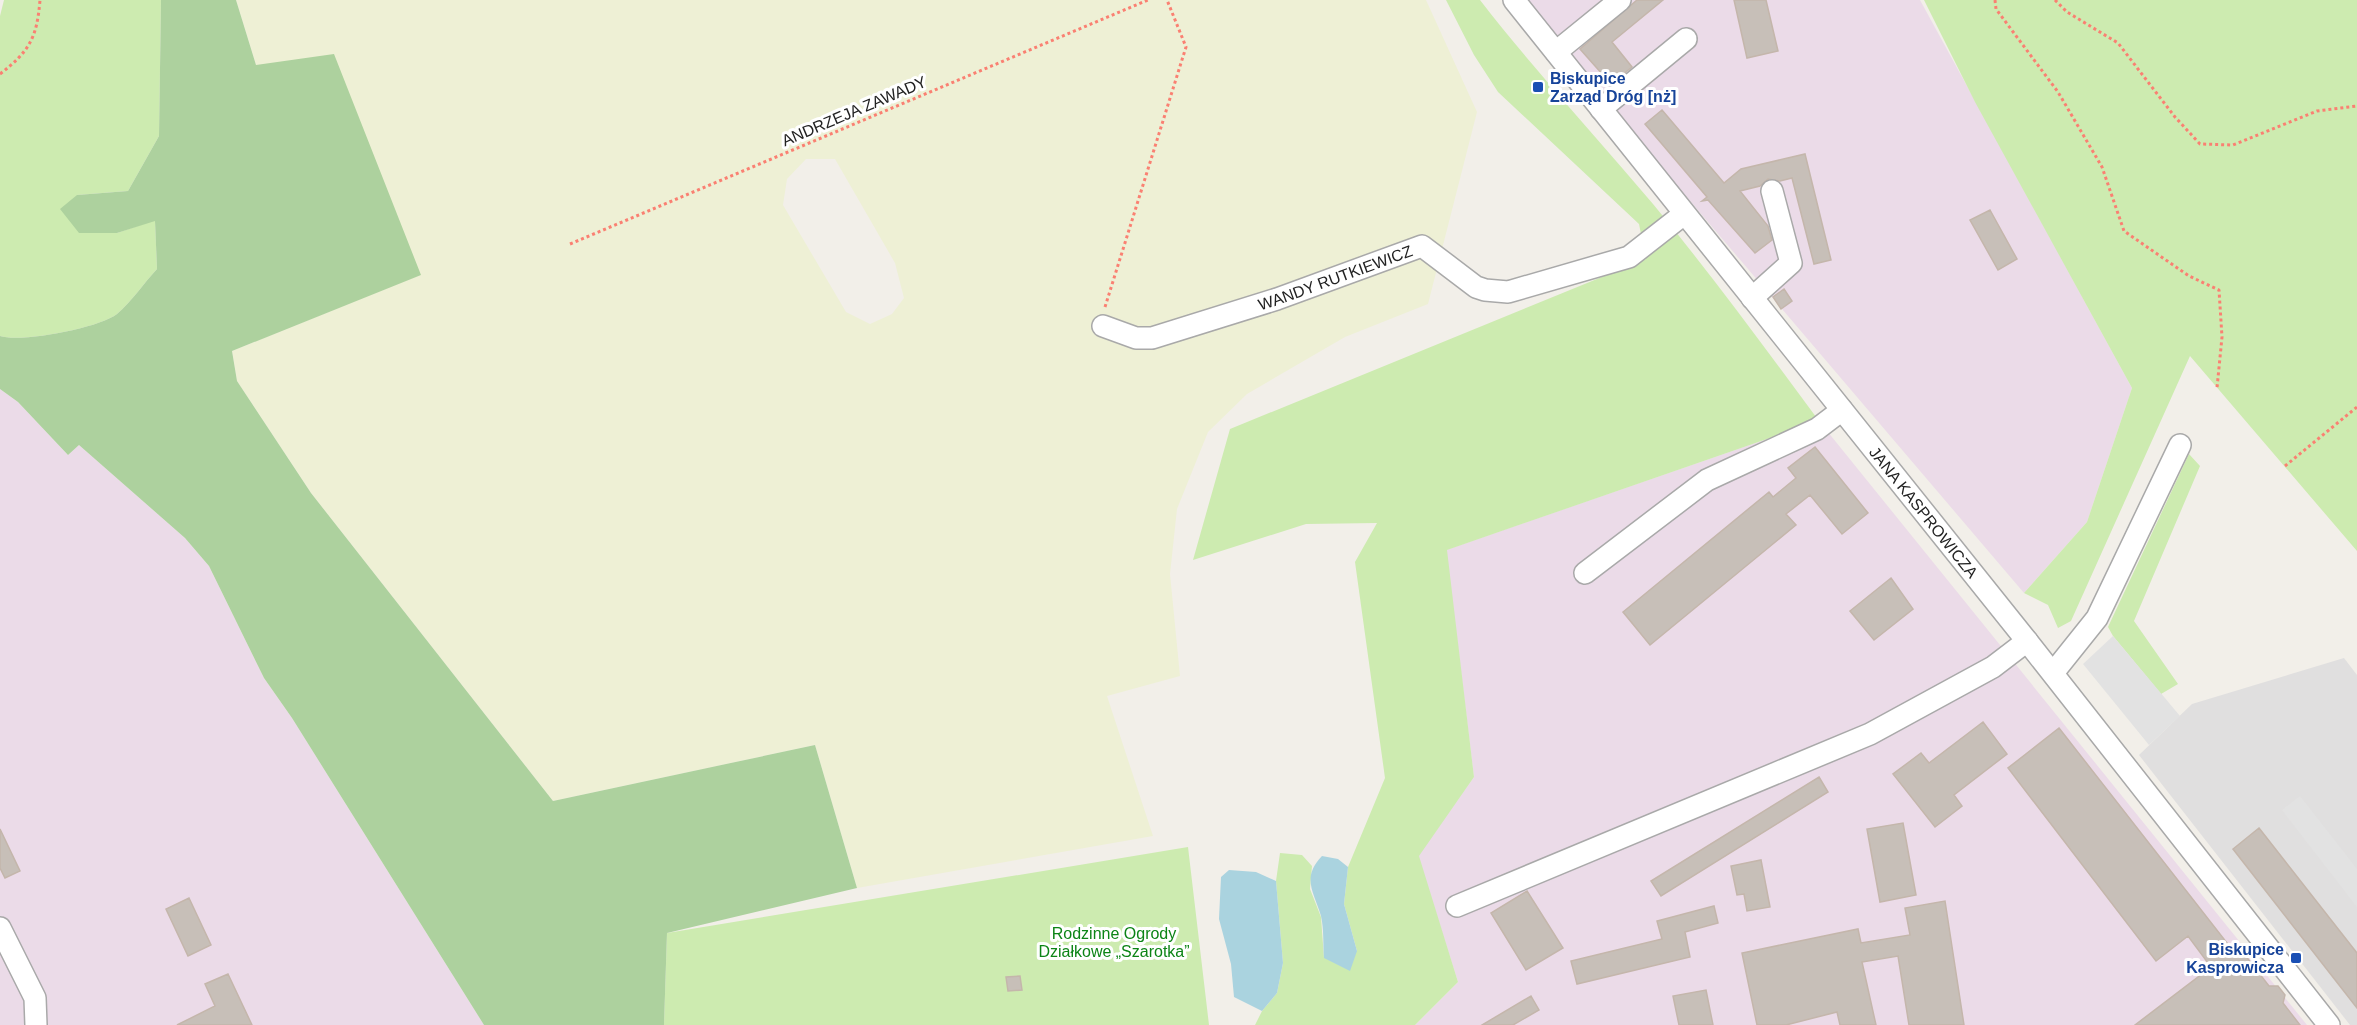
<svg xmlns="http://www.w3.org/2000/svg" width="2357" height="1025" viewBox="0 0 2357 1025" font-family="Helvetica,sans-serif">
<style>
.residential{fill:#e0dfdf}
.industrial{fill:#ebdbe8}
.farmland{fill:#eef0d5;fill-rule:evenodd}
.grass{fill:#cdebb0}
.forest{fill:#add19e}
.parking{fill:#e2e2e2}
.water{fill:#aad3df}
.building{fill:#c7bfb8;stroke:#c4b6ab;stroke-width:1.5}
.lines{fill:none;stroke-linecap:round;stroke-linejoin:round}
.minor-casing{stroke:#a9a9a9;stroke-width:24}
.path{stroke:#fa8072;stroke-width:3;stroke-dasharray:3 3;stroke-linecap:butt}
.minor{stroke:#fff;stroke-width:21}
.transit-dot{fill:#1a4fb4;stroke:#fff;stroke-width:2}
.labels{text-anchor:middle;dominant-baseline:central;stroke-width:6;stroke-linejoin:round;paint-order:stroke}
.transit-label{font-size:16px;font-weight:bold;fill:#164399;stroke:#fff;text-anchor:start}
.street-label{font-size:16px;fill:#222;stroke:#fff}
.park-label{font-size:16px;fill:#0c8416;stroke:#fff}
</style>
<rect width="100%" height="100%" fill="#f2efe9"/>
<path class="residential" d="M2344,658L2357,675V1025H2350L2139,755L2192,704Z"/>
<path class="industrial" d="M1528,0H1920L2132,388L2087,522L2024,593L1552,39Z
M0,389L18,402L68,455L79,445L185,538L209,566L264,678L292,718L484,1025H0Z
M1819,421L2307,1025H1415L1458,982L1418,856L1474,777L1446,550Z"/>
<path class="farmland" d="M236,0H1426L1477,112L1428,304L1345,337L1247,394L1208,432L1177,509L1170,574L1180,676L1107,696L1153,836L857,888L815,745L553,801L311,493L237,381L232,351L420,275L256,65ZM806,159H835L895,263L904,298L892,314L870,324L846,312L783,205L787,179Z"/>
<path class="grass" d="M4,0H161L159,136L128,191L77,195L117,233L155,220L157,269C144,283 132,301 117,314C99,328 21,343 0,336V16Z
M1446,0H1480C1535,71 1596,136 1653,204C1711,274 1765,348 1819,421L1447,550L1474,777L1419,856L1458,982L1415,1025H1255L1262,1011L1277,993L1283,963L1276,881L1280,853L1302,855L1312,866L1310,889L1321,917L1324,958L1357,951L1344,904L1348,867L1385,778L1355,562L1377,523L1306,524L1193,560L1230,429L1646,259L1639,224L1498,92L1474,55Z
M1924,0H2357V551L2190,356L2071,621L2058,628L2048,605L2024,593L2087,522L2132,388L1975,102Z
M2189,454L2200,466L2134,621L2178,684L2161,694L2113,636L2108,627Z
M1188,847L1209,1025H664L667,933Z"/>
<path class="forest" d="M161,0H236L256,65L334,54L421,275L232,351L237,381L311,493L553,801L815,745L857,888L667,933L664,1025H484L292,718L264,678L209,566L185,538L79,445L68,455L18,402L0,389V336C21,343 99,328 117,314C132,301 144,283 157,269L155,221L117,233H79L60,209L77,195L128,191L159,136Z"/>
<path class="parking" d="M2113,636L2180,716L2149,745L2083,664Z
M2300,796L2357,869V907L2282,810Z"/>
<path class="water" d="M1322,856L1338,859L1348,867L1344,904L1357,951L1350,971L1324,958C1323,945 1324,929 1321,916C1314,892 1301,878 1322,856Z
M1229,870L1256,872L1276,881L1283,963L1277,993L1262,1011L1234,997L1231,964L1219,919L1221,877Z"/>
<path class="building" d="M1637,0H1663L1612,42L1632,67L1611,84L1580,49Z
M1734,0H1766L1778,51L1747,58Z
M1662,110L1724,183L1741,169L1805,154L1831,260L1814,264L1792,178L1780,181L1768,179L1760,186L1740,191L1768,226L1772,240L1755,253L1708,200L1702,201L1707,197L1645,124Z
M1990,210L2017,259L1998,270L1970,220Z
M1784,289L1792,301L1781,309L1773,297Z
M1815,447L1868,513L1842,534L1810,495L1786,514L1796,525L1650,645L1623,612L1769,492L1773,497L1796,478L1788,468Z
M1891,578L1913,609L1874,640L1850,611Z
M1983,722L2007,754L1954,795L1962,806L1935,827L1893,774L1921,753L1929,763Z
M2059,728L2234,952L2238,946L2269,986H2278L2285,995L2283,1003L2300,1025H2135L2211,967L2188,936L2156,961L2008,768Z
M1819,777L1828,792L1661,896L1651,881Z
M1903,823L1916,895L1880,902L1867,829Z
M2259,828L2357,953V1008L2233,849Z
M0,829L20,871L5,878L0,868Z
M1761,860L1770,907L1747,911L1744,894L1737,895L1731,866Z
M1527,891L1563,948L1526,970L1491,913Z
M189,898L211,945L188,956L166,909Z
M1945,901L1964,1025H1909L1898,956L1862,962L1876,1025H1840L1837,1012L1786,1025H1757L1742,953L1858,929L1861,943L1910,935L1905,908Z
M1714,906L1718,923L1685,932L1690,957L1577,984L1571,961L1662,939L1657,921Z
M228,974L252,1025H177L215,1006L205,984Z
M1020,976L1022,990L1008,991L1006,977Z
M1706,990L1713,1025H1679L1673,996Z
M1531,996L1539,1010L1513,1025H1482Z"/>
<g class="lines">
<defs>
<g id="minor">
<path id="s1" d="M1514,0L2027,641L2329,1025"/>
<path d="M1556,52L1620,0"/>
<path d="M1601,109L1686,39"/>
<path d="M1752,298L1791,263L1772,191"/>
<path id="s2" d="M1103,326L1136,338H1152L1277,299L1422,246L1476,287L1485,290L1508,292L1629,257L1684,214"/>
<path d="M1585,573L1707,480L1817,429L1842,410"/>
<path d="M2053,673L2097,618L2180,445"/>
<path d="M1457,906L1870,734L1993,667L2027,641"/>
<path d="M0,928L35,998L36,1025"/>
</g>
</defs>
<use href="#minor" class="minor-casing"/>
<path class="path" d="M1995,0L1996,9L2058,92L2102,167L2124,231L2189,276L2219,290L2222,337L2217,388
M2055,0L2067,12L2118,43L2175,117L2200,144L2233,145L2317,111L2357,106
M0,74C30,51 37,37 40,0
M570,244L1148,0
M1105,307L1186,47L1167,0
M2285,466L2357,407"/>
<use href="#minor" class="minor"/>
</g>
<g class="transit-dot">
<rect x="1532" y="81" width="12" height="12" rx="3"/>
<rect x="2290" y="952" width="12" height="12" rx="3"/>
</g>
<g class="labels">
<g class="transit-label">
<text x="1550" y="78">Biskupice<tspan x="1550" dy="18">Zarząd Dróg [nż]</tspan></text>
<text x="2284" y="949" text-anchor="end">Biskupice<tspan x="2284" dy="18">Kasprowicza</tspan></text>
</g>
<g class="street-label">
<text transform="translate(854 111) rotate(-23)">ANDRZEJA ZAWADY</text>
<text stroke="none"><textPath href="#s2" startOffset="244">WANDY RUTKIEWICZ</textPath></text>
<text stroke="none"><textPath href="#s1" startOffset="656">JANA KASPROWICZA</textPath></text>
</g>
<g class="park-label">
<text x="1114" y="933">Rodzinne Ogrody<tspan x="1114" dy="18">Działkowe „Szarotka”</tspan></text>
</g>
</g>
</svg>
